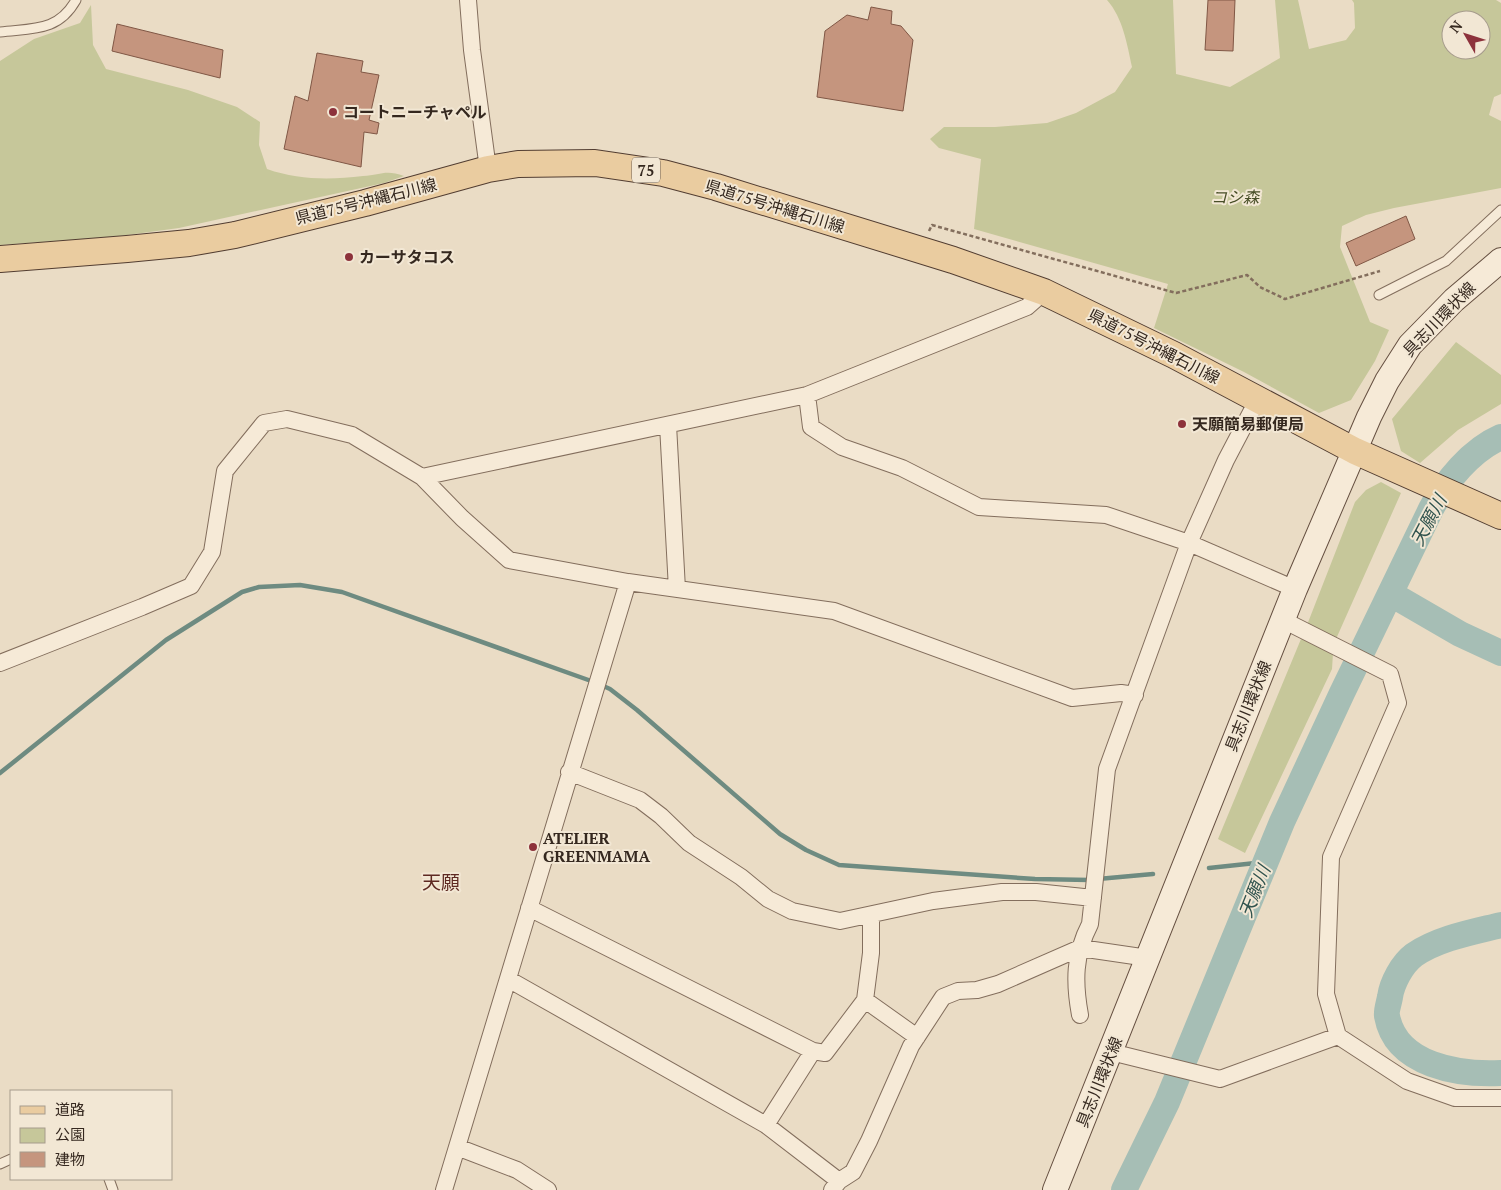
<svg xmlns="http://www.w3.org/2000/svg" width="1501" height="1190" viewBox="0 0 1501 1190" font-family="'PT Serif','Noto Sans JP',serif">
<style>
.green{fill:#c6c79a;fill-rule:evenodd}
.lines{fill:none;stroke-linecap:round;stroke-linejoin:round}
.stream{stroke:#6e8b81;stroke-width:4.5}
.river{stroke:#a6beb5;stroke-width:26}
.building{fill:#c5957e;stroke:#805745}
.lane-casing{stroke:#836e5d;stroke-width:11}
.street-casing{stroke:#836e5d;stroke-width:18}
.secondary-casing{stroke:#654f40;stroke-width:26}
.primary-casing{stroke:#523d31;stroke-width:28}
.path{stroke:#836e5d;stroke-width:2.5;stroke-dasharray:4 2.5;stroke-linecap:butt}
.lane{stroke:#f6ead7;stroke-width:9}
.street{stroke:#f6ead7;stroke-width:16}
.secondary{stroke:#f6ead7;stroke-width:24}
.primary{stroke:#eacca0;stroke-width:26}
.poi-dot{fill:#8d323b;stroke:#f2e7d4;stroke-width:2}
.labels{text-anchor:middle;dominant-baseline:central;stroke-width:4;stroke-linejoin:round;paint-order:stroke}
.shield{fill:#f2e7d4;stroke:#6e6155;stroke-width:1}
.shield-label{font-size:15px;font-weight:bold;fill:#35281f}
.poi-label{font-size:16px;font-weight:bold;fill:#35281f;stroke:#f2e7d4;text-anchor:start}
.park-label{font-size:16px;font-style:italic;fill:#494f28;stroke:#f2e7d4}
.street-label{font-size:16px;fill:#35281f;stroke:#f2e7d4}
.water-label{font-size:18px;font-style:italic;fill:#30534e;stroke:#f2e7d4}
.quarter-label{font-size:19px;fill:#5e2922;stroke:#f2e7d4}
</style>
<rect width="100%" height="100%" fill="#eadcc5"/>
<path class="green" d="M1107,0H1173L1176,74L1230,87L1280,58L1275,0H1298L1309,49L1346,40L1355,28L1354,3L1352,0H1496L1501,3V94L1494,97L1489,115L1501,121V188L1394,208L1366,215L1342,226L1340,247L1370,322L1389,330L1375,361L1351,400L1319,413L1244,372L1154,328L1168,284L974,229L981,159L939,148L930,139L944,127H995L1047,123L1076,113L1115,92L1132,67C1127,44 1123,18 1107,0ZM1451,20H1481V50H1451Z
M91,5L93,45L106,69L188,90L237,107L260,122L259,145L267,169C298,180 330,180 363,176C380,175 386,169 404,176L384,183L179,228L112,237L0,245V61L34,39L80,23Z
M1456,342L1501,375V404L1458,430L1420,463L1401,451L1392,419Z
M1381,482L1401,493L1336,639L1307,625L1355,502L1366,490Z
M1301,639L1333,653L1332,669L1245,853L1218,839Z"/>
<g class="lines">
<path class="stream" d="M601,685L610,689L637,710L780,834L806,850L839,865L1035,879L1090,880
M0,773L166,640L242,592L259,587L300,585L342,592L594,682
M1209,868L1265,862
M1098,879L1153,874"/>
<path class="river" d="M1391,594L1460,634L1501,653
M1501,925C1473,932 1439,938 1414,955C1402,964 1392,983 1390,997C1389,1003 1386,1011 1387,1016C1396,1066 1460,1075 1501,1073
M1124,1190L1167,1102L1282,822L1342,693L1431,509C1446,481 1471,450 1501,437"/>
</g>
<path class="building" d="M1208,0H1235L1233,51L1205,50Z
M871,7L892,11L891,24L901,26L913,40L903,111L817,97L825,31L847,15L868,20Z
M117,24L223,50L220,78L112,51Z
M317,53L363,61L361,72L379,75L369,120L379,123L377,134L364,132L361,167L284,149L295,96L308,101Z
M1406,216L1415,239L1356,266L1346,243Z"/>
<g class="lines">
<defs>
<path id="lane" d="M0,32C33,28 58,32 76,0
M1379,295L1446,261L1501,210
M0,1164L11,1159
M109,1179L113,1190"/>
<path id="street" d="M468,0L472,50L488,169
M807,395L811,427L842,447L902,468L979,507L1106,515L1189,543L1295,589
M668,425L677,589
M422,477L807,395L1027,307L1044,292
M1283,620L1390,674L1398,703L1331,857L1326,994L1338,1036L1407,1081L1455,1098H1501
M0,663L142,607L191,586L212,552L225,471L264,423L287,419L352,435L422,477L462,518L509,560L628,582L834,611L1072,698L1121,693L1135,695
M569,772L640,800L661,816L689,843L741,877L768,899L792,911L840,921L933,901L1002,892H1036L1093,898
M529,908L813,1051L825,1053L865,1000
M871,916V953L865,1000L917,1037
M508,979L766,1125L839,1181
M1080,1015C1074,982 1074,955 1090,924L1107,769L1189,543L1226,460L1258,399
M1111,1052L1220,1079L1338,1036
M766,1125L813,1051
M457,1147L517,1170L548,1190
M444,1190L628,582
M832,1190L839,1181L853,1172L869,1141L911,1046L943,997L958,991L977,990L998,984L1080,948L1148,958"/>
<path id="secondary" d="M1055,1190L1295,589L1369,417L1387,381L1410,345L1454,300L1501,260"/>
<path id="primary" d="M0,259L127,249L189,243L235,235L365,203L488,169L518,164L595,163L663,173L716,187L953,260L1044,292L1174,355L1355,451L1501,516"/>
</defs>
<use href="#lane" class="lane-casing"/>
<use href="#street" class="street-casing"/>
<use href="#secondary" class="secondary-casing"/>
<use href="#primary" class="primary-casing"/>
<path class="path" d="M929,231L932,225L1176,293L1247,275L1260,287L1285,299L1380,271"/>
<use href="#lane" class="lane"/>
<use href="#street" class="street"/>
<use href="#secondary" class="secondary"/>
<use href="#primary" class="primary"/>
</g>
<g class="poi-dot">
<circle cx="333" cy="112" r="5"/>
<circle cx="349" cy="257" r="5"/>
<circle cx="1182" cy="424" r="5"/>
<circle cx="533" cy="847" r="5"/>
</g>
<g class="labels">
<rect class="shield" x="632" y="157.5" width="28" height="25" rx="4"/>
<g class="shield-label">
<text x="646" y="170">75</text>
</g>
<g class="poi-label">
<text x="343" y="112">コートニーチャペル</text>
<text x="359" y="257">カーサタコス</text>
<text x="1192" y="424">天願簡易郵便局</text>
<text x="543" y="838">ATELIER<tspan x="543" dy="18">GREENMAMA</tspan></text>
</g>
<g class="park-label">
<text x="1235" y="197">コシ森</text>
</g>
<g class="street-label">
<text transform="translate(366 201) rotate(-14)">県道75号沖縄石川線</text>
<text transform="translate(775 206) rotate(17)">県道75号沖縄石川線</text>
<text transform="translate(1439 319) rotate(-46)">具志川環状線</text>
<text transform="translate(1154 346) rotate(27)">県道75号沖縄石川線</text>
<text transform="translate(1248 706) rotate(-68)">具志川環状線</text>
<text transform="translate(1099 1082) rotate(-68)">具志川環状線</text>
</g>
<g class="water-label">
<text transform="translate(1428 520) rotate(-62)">天願川</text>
<text transform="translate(1254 891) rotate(-68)">天願川</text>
</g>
<g class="quarter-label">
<text x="441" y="881">天願</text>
</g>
</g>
<rect x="10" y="1090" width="162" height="90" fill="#f2e7d4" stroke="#a69b8c"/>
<rect x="20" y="1106" width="25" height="8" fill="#eacca0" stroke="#a69b8c"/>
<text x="55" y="1115" font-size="15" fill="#35281f">道路</text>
<rect x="20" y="1128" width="25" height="15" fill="#c6c79a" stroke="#a69b8c"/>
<text x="55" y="1140" font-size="15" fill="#35281f">公園</text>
<rect x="20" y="1152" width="25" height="15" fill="#c5957e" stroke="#a69b8c"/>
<text x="55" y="1165" font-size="15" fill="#35281f">建物</text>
<g transform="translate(1466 35) rotate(309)"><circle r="24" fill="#f2e7d4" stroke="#a69b8c"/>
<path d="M0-4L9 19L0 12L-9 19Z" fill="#8d323b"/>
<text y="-8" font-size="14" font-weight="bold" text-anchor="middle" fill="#35281f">N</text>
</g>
</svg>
